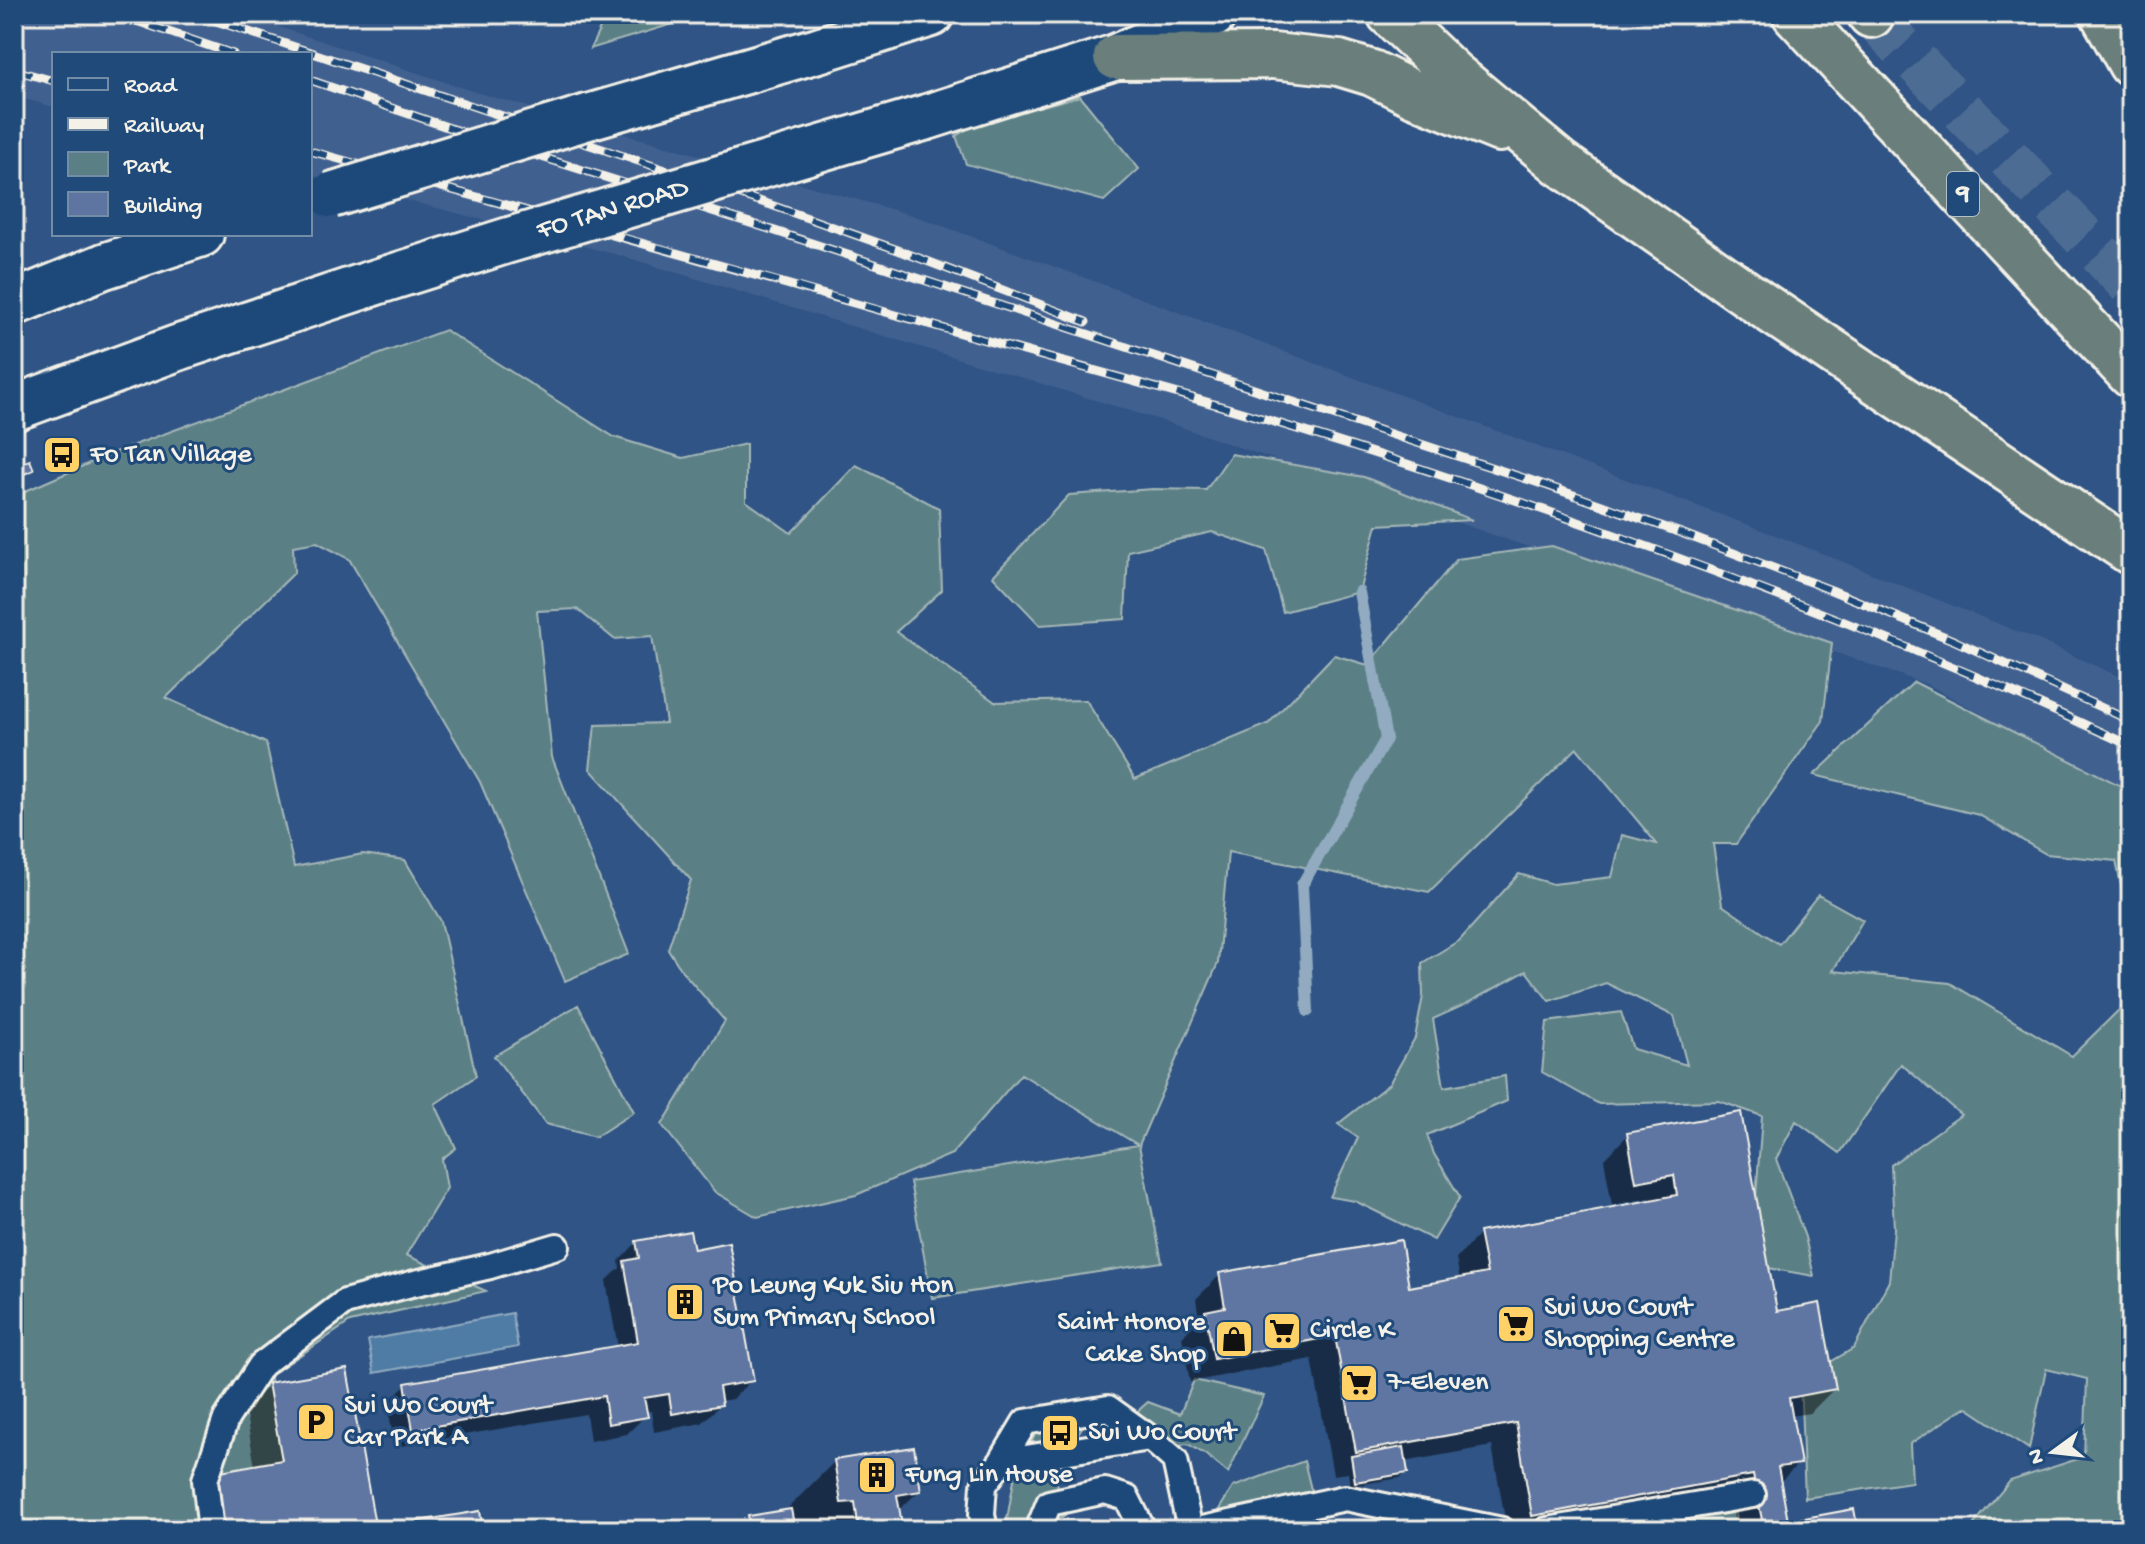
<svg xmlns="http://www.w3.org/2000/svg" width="2145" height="1544" viewBox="0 0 2145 1544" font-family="'Gochi Hand',sans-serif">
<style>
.built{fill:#416190}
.green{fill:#5a8086;stroke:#a7b8b7;stroke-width:2}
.water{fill:#507ca5;stroke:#92abc0;stroke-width:2}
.shadow{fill:#0007}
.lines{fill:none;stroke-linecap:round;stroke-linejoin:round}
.stream{stroke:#92abc0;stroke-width:12}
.building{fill:#5e75a2;stroke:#f4f1e8;stroke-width:2}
.highway-tunnel{stroke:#4d6c94;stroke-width:44;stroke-dasharray:44 22;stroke-linecap:butt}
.lane-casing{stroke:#f4f1e8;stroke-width:30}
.secondary-casing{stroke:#f4f1e8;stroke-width:50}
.highway-casing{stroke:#f4f1e8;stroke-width:50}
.lane{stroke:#1f4a7a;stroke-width:24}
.secondary{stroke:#1f4a7a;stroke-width:44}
.highway{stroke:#6a7f7c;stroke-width:44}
.rail-casing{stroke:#f4f1e8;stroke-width:9}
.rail{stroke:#1f4a7a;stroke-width:6;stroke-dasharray:18;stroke-linecap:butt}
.secondary-bridge-casing{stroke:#f4f1e8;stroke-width:50;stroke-linecap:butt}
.secondary-bridge{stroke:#1f4a7a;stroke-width:44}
.labels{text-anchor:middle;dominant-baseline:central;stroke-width:6;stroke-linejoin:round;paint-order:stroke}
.shield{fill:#1f4a7a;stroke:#b4bfc7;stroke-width:2}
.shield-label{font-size:26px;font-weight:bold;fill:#f4f1e8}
.street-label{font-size:28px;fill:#f4f1e8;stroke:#1f4a7a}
.poi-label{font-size:28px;fill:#f4f1e8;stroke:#1f4a7a;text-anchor:start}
</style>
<rect width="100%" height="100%" fill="#2f5485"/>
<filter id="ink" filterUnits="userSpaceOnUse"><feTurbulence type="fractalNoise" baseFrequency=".0125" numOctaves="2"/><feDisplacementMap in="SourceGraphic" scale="16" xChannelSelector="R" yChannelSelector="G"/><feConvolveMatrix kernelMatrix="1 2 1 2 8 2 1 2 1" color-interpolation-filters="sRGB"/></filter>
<g filter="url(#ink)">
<path class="built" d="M14,14H240L475,92L915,216L1162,306L1783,538L2034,638L2131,682V796L1929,685L1160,420L622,256L310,175V54H54V107L14,96Z"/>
<path class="green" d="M607,14H706L590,49Z
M1080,96L1139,169L1104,201L966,164L956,136L975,124Z
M445,330L614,437L683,458L746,444V501L791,533L856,465L939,508L942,590L896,632L995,702L1086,700L1135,779L1268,724L1334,655L1368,665L1457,559L1552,546L1832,643L1823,721L1736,844H1713L1722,905L1779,944L1818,895L1863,920L1833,971L1950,983L2072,1056L2131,998V1530H1969L2010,1481L2084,1457L2087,1379L2046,1369L2029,1449L1966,1407L1910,1444L1912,1482L1805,1498L1800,1380L1854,1348L1889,1281L1894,1229L1891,1165L1961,1115L1901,1064L1840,1153L1796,1121L1776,1159L1805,1237L1814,1276L1751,1265L1762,1116L1719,1101L1599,1104L1542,1072L1547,1022L1621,1012L1633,1049L1687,1065L1674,1016L1606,983L1549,1001L1526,971L1466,1004L1433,1019L1444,1087L1505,1076L1507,1101L1427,1135L1434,1154L1460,1197L1434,1240L1355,1201L1330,1197L1358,1138L1338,1124L1389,1084L1415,1038L1423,996L1422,963L1460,940L1519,874L1553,884L1612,877L1622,835L1657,844L1577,748L1429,892L1228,852L1218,963L1139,1145L1162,1262L932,1298L910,1182L1138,1145L1021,1074L952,1154L856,1195L757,1217L715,1192L662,1125L725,1021L682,971L668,949L691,880L590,769L595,725L666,723L652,636L614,639L577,609L537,611L552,757L629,954L565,981L480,782L349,559L317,542L293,546L294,573L166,698L266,743L294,867L363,854L405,860L441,921L476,1076L435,1104L456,1148L442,1159L447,1188L406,1255L486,1291L350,1322L269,1376L290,1443L273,1487L207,1517V1530H14V496L115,452Z
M1231,454L1364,477L1472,520L1377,525L1359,592L1283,612L1266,550L1212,532L1128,551L1125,619L1040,625L993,576L1069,495L1153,489L1206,490Z
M1914,682L2131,791V921L2127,914L2116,861L2046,854L1979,815L1814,775Z
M578,1005L634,1112L595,1137L546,1124L494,1056Z
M1194,1380L1264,1396L1228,1473L1206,1455L1188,1444L1137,1449L1115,1431L1148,1402L1180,1414Z
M1087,1420L1054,1470L1065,1515L1042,1530H1011L1006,1525L1015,1474L1036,1433Z
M1304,1461L1321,1530H1206L1233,1487Z
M1735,1513L1738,1530H1638L1648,1524Z"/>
<path class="water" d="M512,1313L518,1347L374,1373L368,1340Z"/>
<path class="shadow" d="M1739,1114L1776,1314L1834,1389L1810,1413L1790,1416L1799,1463L1779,1483L1786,1523L1856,1530H1736L1730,1498L1557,1530H1507L1492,1446L1404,1462L1406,1473L1400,1478L1350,1486L1348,1473L1333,1475L1312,1359L1190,1382L1182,1337L1199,1319L1196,1299L1220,1275L1408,1290L1460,1280L1456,1258L1480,1234L1651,1202L1650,1198L1612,1205L1604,1159L1628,1135Z
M637,1242L692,1251L751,1380L733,1399L720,1401V1405L702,1423L654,1432L651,1411L645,1412V1416L627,1434L590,1441L586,1414L395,1447L387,1403L405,1385L618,1348L606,1281L620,1268L619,1261Z
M269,1385L374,1530H198L192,1498L216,1474L255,1467L245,1409Z
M835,1461L919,1491L898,1511L901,1530H737L749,1518L784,1512Z"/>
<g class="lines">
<path class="stream" d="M1308,1011L1302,885L1386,739L1359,592"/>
</g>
<path class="building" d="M30,460L34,470L14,478V466Z
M1741,1112L1777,1311L1820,1303L1836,1389L1789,1398L1801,1464L1778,1467L1788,1521L1854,1509L1858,1530H1764L1753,1475L1532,1516L1516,1423L1356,1452L1335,1336L1214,1359L1205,1311L1225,1307L1219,1273L1401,1240L1409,1287L1487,1273L1479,1232L1677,1195L1674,1175L1636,1182L1627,1133Z
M690,1231L694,1249L729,1242L754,1381L719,1387L722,1405L672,1414L669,1394L644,1398L648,1417L608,1424L604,1396L413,1430L405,1383L638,1342L624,1261L639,1258L636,1241Z
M347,1369L376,1530H225L215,1472L282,1460L268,1383Z
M914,1447L921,1491L897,1495L903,1530H818L858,1524L855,1502L841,1503L834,1460Z
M1404,1447L1408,1473L1355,1482L1351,1456Z
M791,1509L795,1530H750L748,1516Z
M480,1511L483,1530H401L400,1524Z"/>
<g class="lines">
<path class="highway-tunnel" d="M1871,15L2131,286"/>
<defs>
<path id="lane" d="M1001,1462L1150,1438
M211,1530L205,1480L226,1419L261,1365L345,1302L411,1284L490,1266L557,1246
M985,1530L982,1514L984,1485L1001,1462L1025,1422L1108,1408L1150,1438L1175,1460L1190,1530
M1038,1530L1049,1503L1105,1491L1127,1498L1143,1530
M1198,1530L1345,1498L1502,1530
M1547,1530L1753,1495"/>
<path id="secondary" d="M588,117L818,50L931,14
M927,117L1116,57L1214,14
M14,303L104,266L201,234
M14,408L177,348L370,284"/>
<path id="highway" d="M1390,14L1453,74L1560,163L1761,304L2131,552
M1795,14L2131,375
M1870,14L1871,15
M2103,14L2131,64
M1116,57L1273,56L1339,63L1372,73L1414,94L1500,129"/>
</defs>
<use href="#lane" class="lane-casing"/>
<use href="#secondary" class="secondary-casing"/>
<use href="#highway" class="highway-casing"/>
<use href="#lane" class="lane"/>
<use href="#secondary" class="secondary"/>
<use href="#highway" class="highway"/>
<defs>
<path id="rail" d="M116,14L233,54
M195,14L771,205L898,250L1086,322
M14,70L54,81
M310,80L450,128L769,229L1548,486L1681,533L1831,590L1953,640L2131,721
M310,151C527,210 743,271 960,333C1068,364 1177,392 1284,425C1573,514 1857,618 2131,746"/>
</defs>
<use href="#rail" class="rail-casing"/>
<use href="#rail" class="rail"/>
<defs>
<g id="secondary-bridge">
<path d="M331,195L588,117"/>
<path id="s1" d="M370,284L506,241L927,117"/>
</g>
</defs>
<use href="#secondary-bridge" class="secondary-bridge-casing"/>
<use href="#secondary-bridge" class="secondary-bridge"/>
</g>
</g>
<defs>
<symbol id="bus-square" viewBox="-11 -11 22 22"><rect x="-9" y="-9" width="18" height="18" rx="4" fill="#ffd166" stroke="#1f4a7a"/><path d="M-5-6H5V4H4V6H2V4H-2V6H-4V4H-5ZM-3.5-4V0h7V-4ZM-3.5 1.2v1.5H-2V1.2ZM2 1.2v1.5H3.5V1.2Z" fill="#111"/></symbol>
<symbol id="building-square" viewBox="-11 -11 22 22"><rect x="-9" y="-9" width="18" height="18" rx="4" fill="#ffd166" stroke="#1f4a7a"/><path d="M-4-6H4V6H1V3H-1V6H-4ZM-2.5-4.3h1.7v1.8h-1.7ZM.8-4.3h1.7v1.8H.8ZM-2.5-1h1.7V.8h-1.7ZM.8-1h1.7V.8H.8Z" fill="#111"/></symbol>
<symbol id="supermarket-square" viewBox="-11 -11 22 22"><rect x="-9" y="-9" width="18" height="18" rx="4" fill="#ffd166" stroke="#1f4a7a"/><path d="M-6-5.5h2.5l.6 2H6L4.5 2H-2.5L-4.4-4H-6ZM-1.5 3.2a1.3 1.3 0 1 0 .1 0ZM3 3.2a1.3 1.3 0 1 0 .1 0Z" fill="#111"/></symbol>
<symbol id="shop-square" viewBox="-11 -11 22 22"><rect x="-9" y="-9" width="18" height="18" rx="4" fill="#ffd166" stroke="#1f4a7a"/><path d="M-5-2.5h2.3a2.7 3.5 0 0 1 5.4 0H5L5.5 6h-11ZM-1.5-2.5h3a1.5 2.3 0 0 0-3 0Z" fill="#111"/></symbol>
<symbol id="parking-square" viewBox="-11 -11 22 22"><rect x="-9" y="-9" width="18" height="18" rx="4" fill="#ffd166" stroke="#1f4a7a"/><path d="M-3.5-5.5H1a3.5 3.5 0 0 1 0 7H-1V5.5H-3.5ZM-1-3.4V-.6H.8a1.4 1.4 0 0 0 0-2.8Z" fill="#111"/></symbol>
</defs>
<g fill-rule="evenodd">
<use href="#bus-square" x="40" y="433" width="44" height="44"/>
<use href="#building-square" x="663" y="1280" width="44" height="44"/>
<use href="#supermarket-square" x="1494" y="1302" width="44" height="44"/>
<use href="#supermarket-square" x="1260" y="1309" width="44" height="44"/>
<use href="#shop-square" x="1212" y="1317" width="44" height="44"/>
<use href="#supermarket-square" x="1337" y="1361" width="44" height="44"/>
<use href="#parking-square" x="294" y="1400" width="44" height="44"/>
<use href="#bus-square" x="1038" y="1411" width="44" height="44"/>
<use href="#building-square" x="855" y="1453" width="44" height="44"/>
</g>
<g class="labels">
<rect class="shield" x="1947" y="172" width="32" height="44" rx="6"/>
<g class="shield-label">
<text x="1963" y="194">9</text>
</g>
<g class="street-label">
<text stroke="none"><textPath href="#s1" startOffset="254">FO TAN ROAD</textPath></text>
</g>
<g class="poi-label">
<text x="90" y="455">Fo Tan Village</text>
<text x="713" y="1286">Po Leung Kuk Siu Hon<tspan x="713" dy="32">Sum Primary School</tspan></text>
<text x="1544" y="1308">Sui Wo Court<tspan x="1544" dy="32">Shopping Centre</tspan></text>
<text x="1206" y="1323" text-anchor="end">Saint Honore<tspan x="1206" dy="32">Cake Shop</tspan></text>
<text x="1310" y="1331">Circle K</text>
<text x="1387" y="1383">7-Eleven</text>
<text x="344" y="1406">Sui Wo Court<tspan x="344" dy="32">Car Park A</tspan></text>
<text x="1088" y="1433">Sui Wo Court</text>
<text x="905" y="1475">Fung Lin House</text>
</g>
</g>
<rect width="2145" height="1544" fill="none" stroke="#1f4a7a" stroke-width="48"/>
<rect x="24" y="24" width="2097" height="1496" fill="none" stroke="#f4f1e8" stroke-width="3" filter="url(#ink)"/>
<rect x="52" y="52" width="260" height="184" fill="#1f4a7a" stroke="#748da6" stroke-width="2"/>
<rect x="68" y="78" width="40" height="12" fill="#1f4a7a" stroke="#748da6" stroke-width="2"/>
<text x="124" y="92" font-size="24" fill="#f4f1e8">Road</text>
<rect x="68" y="118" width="40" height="12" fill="#f4f1e8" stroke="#748da6" stroke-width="2"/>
<text x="124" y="132" font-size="24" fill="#f4f1e8">Railway</text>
<rect x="68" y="152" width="40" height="24" fill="#5a8086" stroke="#748da6" stroke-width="2"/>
<text x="124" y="172" font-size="24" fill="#f4f1e8">Park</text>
<rect x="68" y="192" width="40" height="24" fill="#5e75a2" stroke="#748da6" stroke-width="2"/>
<text x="124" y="212" font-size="24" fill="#f4f1e8">Building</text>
<g transform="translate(2053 1452) rotate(255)" stroke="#1f4a7a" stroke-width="6" paint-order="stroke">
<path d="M0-6L14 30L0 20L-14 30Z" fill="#f4f1e8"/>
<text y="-12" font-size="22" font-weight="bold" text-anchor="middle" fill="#f4f1e8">N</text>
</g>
</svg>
